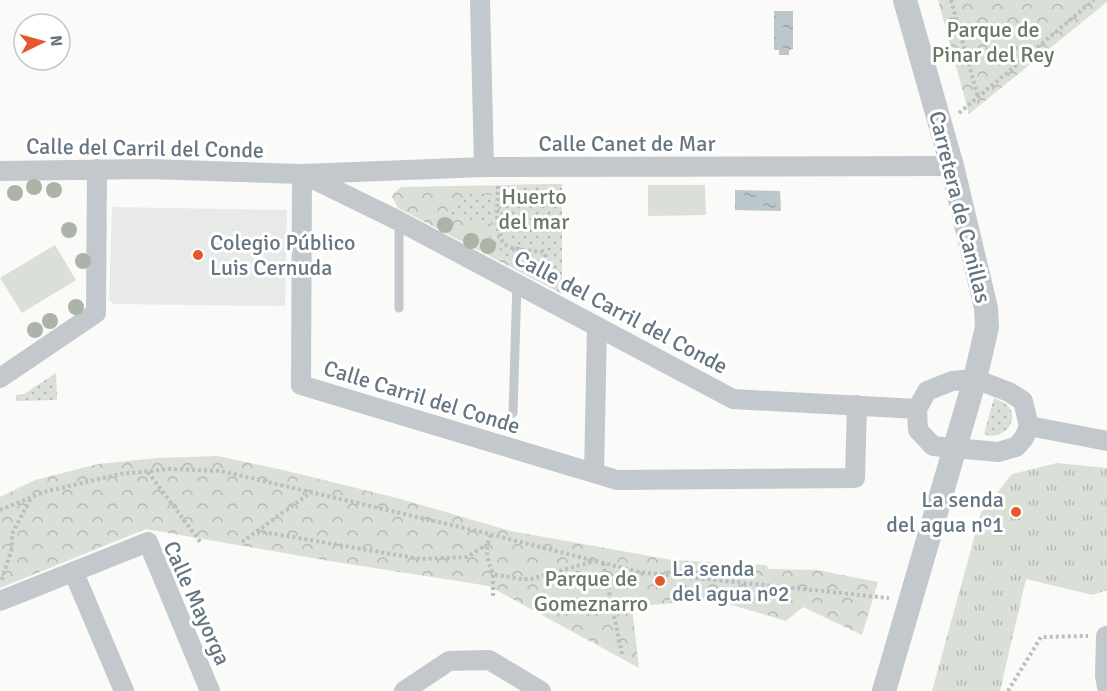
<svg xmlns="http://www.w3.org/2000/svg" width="1107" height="691" viewBox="0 0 1107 691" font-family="Signika,sans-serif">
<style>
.built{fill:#e8e9e9}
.grass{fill:url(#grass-tufts)}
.forest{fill:url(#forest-crowns)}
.garden{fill:url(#garden-dots)}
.pitch{fill:#dadfd7}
.water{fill:url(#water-ripples)}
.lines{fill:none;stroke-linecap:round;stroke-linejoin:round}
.path{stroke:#bbbfc2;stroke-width:4;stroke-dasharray:3 3;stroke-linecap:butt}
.service{stroke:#c3c8cc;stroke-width:9}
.minor{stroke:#c3c8cc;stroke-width:20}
.tertiary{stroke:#c3c8cc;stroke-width:24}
.tree{fill:#aab4a7}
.poi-dot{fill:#e4572e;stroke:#fff;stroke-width:2}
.labels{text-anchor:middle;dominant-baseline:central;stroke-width:6;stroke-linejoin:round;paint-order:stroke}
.park-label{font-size:22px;fill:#687a64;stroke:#fff}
.street-label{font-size:22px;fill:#657683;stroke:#fff}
.poi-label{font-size:22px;fill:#657683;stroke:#fff;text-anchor:start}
</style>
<defs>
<pattern id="grass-tufts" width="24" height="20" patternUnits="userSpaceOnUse" patternTransform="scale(1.5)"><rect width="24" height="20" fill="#dadfd7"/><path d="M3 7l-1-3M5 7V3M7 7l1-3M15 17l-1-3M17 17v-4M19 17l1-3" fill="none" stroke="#b4b9b4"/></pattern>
<pattern id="forest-crowns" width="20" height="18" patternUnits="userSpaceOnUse" patternTransform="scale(1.5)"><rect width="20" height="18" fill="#dadfd7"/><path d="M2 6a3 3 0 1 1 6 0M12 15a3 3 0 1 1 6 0" fill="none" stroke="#b4b9b4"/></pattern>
<pattern id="garden-dots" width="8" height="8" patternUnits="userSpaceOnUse" patternTransform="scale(1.5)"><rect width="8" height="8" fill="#dadfd7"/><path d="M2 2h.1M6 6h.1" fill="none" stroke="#b4b9b4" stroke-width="1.8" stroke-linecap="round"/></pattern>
<pattern id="water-ripples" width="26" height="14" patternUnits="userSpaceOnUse" patternTransform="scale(1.5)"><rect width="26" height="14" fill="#bbc7cb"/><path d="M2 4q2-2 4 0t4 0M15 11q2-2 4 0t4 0" fill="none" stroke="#9ca6aa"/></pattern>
</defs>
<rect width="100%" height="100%" fill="#fafaf8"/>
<path class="built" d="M112,207L287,210L285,306L114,304L109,300Z"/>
<path class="grass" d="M1057,463L1107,468V590L1093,595L1026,579L1000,691H932L981,513L1012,474Z"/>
<path class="forest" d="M938,0H1107V2L969,114Z
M562,184V294L398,208L392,197L394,193L401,187Z
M218,456L283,470L397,498L511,531L672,560L766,565L769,569L817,570L878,582L862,635L803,607L786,621L712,599L632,607L639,668L489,586L324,560L146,529L0,588V497L35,480L98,464L157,458Z"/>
<path class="garden" d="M562,184V294L558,275L549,267C551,258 552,253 543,248C501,244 501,246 501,203H507V185Z
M481,193L492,195L494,198V217H491C491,235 494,247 512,255L513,252L542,255L545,258L542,264C532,263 519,263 510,258C479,241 496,214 445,218L446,215L458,204L456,201L469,194Z
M56,373L57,400L16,401V395L24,394Z
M994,398C998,400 1004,402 1007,405C1022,420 1002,442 984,434Z"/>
<path class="pitch" d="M648,185H705L706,215L648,216Z
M55,245L76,280L22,313L0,278Z"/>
<path class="water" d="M774,11H793V49L789,50V55H779V50H774Z
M735,190L780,191L781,211L735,210Z"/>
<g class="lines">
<path class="path" d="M951,0L978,97
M959,113L1094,0
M498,186C498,203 492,241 510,247C520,251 533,250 543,252C550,260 546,268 543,278
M148,472L201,543
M0,510L44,492L120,474L171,469L221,471L485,533L639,572L889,598
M257,531L421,559L467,557L486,545
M491,535C484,550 487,559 493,574
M242,542L310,493
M603,563L622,654
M2,580L12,548V534L31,498
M493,596V574L520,579H531L595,561
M1008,691L1041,637L1088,636"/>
<path class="service" d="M399,308V221
M513,413L517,283"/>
<path class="minor" d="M480,0L484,167
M0,171L149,169L302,174L484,167L952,166
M302,174L301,385L617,480L855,478L857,405
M305,175L399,221L733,399L917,409
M0,378L96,313L97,169
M975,379L1009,392L1023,401L1029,426L1024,438L1016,447L998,452L933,446L918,430L917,409L927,391L952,381Z
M1029,426L1107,441
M594,473L597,327
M74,573L124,691
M0,601L148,542L210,691
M1106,636L1105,676L1107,687
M404,691L449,661L489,660L541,691"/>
<path class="tertiary" d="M884,691L975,379L987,327L986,308L952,166L905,0"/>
</g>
<g class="tree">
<circle cx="34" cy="187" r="8"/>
<circle cx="54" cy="190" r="8"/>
<circle cx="15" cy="193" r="8"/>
<circle cx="445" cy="225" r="8"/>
<circle cx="69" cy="230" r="8"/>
<circle cx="471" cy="241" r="8"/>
<circle cx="488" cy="246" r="8"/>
<circle cx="83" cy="261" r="8"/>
<circle cx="76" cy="307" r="8"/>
<circle cx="50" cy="321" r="8"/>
<circle cx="35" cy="330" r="8"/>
</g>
<g class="poi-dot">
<circle cx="198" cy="255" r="6"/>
<circle cx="1016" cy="512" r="6"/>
<circle cx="660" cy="581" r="6"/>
</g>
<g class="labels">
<g class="park-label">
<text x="993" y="29">Parque de<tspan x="993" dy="25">Pinar del Rey</tspan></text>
<text x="534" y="196">Huerto<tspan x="534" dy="25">del mar</tspan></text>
<text x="591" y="578">Parque de<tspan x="591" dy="25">Gomeznarro</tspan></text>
</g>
<g class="street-label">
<text x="627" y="143">Calle Canet de Mar</text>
<text transform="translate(145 148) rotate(1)">Calle del Carril del Conde</text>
<text transform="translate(960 207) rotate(76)">Carretera de Canillas</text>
<text transform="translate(621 312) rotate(28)">Calle del Carril del Conde</text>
<text transform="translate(422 397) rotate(17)">Calle Carril del Conde</text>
<text transform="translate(197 603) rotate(66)">Calle Mayorga</text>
</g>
<g class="poi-label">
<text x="210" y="242">Colegio Público<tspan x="210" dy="25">Luis Cernuda</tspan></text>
<text x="1004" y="499" text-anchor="end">La senda<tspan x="1004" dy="25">del agua nº1</tspan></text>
<text x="672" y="568">La senda<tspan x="672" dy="25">del agua nº2</tspan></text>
</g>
</g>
<g transform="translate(42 42) rotate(85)"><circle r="28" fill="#ffffff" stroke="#c1c8cd" stroke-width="1.5"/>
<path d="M0-4.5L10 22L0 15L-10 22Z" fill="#e4572e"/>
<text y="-9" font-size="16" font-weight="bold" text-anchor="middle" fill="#657683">N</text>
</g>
</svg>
